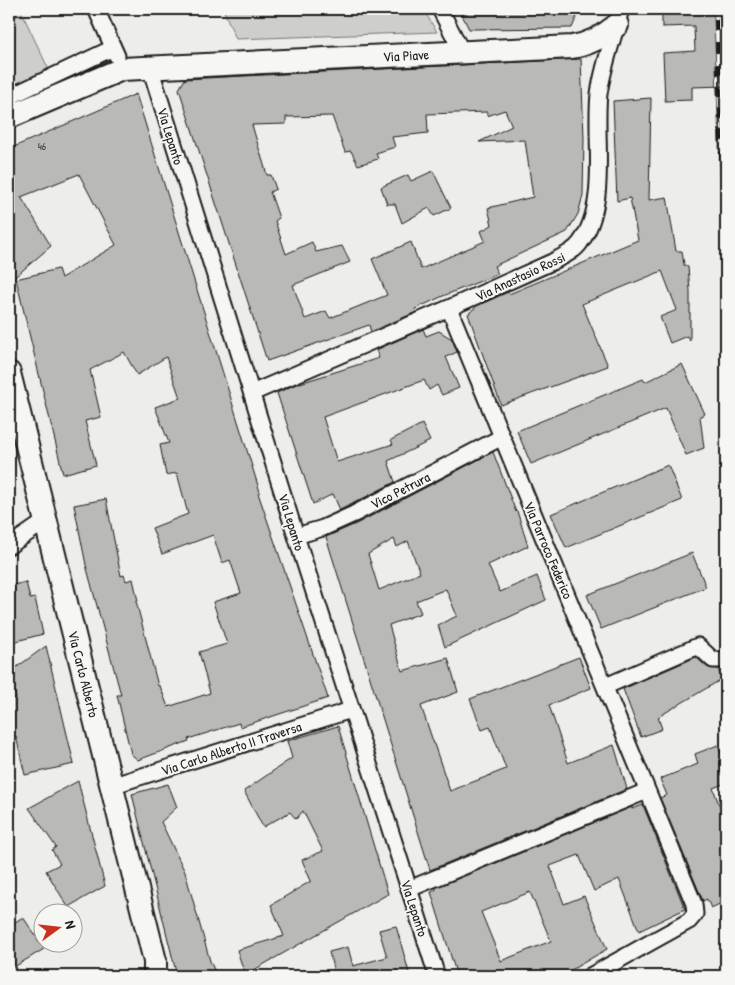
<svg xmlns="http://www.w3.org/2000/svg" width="735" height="985" viewBox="0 0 735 985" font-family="'Patrick Hand',sans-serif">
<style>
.green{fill:#cececb;stroke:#757574}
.building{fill:#b9b9b6;stroke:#1c1c1c;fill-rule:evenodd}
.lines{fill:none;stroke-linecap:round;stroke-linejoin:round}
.street-casing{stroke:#1c1c1c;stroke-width:19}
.secondary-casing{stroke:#1c1c1c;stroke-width:26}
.street{stroke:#f6f6f2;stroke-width:15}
.secondary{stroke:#f6f6f2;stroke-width:22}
.rail-casing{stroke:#1c1c1c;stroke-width:5.5}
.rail{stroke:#f6f6f2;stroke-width:4;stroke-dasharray:11;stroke-linecap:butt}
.labels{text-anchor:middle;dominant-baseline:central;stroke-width:4;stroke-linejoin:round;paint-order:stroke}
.number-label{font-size:11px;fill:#434342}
.street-label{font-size:14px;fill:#1c1c1c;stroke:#f6f6f2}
</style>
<rect width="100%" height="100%" fill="#edede9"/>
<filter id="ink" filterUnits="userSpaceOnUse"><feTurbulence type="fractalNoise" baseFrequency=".02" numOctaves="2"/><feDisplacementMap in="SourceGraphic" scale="10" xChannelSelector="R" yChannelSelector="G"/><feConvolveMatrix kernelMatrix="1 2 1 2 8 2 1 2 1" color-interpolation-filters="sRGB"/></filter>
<g filter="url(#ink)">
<path class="green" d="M223,9H423L437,32L236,39Z
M22,13L49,70L9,88V20Z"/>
<path class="building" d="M459,9H580L572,28L469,29Z
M662,9H726V86L692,87V100L665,101L663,53L695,51L694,26L662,27Z
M581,59L584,138L583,195L578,214L567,232L494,266L498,274L443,296L415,309L416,312L371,332L369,325L267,361L179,89L185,79ZM505,110L512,126L479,142L525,140L533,197L488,208L492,225L481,231L485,241L421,269L411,242L372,259L387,295L330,318L326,311L305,319L293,285L350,262L342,246L316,252L312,242L286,254L275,221L279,218L270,192L276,189L271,175H267L252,125L286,124V117L332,116L345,152L351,151L358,165L378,159L376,153L395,147L392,137L428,133L427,114L487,112V116Z
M136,94L260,492L258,493L328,698L240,727L239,723L188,739L189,741L138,760L131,754L117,695H121L86,565L74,505L106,499L121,576L124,575L126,581L133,579L138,601H136L158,686H160L168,707L210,693L199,652L227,644L213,602L241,593L230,560L222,563L213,535L162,554L152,528L188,514L177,473L166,475L160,445L169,443L155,407L180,398L166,357L137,375L124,352L90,370L101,417L85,421L96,465L63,474L16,279L58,269L61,278L116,245L79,174L21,197L51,246L9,282V149Z
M651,98L649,200L667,197L676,251H682L684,265L688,267L690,291V341L687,336L670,343L660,317L677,310L662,271L582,304L608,366L501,405L468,314L477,306L508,292L509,294L638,240L630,198L617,201L613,101Z
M433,171L451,208L434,216L429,208L402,223L395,204H387L381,187L408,175L411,181Z
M423,329L426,336L439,331L452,339L457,352L446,357L459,388L442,395L437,385L429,390L424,380L323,417L337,462L393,444L391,440L422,424L430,441L388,461L395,482L340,510L333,494L313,504L277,393L294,385L379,358L376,350Z
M682,364L705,414L700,416L704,448L686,455L666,408L531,464L517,431L643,379L645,382Z
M493,452L516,512L517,511L528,546L488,565L500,592L537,576L546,600L445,647L438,625L457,616L446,589L416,601L421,613L389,625L402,671L448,658L458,692L421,706L450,791L506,769L490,727L482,730L470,699L579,657L591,688L549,705L568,763L614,745L627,789L430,870L326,537L358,523ZM394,539L397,547L408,541L420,573L379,590L368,554Z
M668,465L682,500L566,548L551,514Z
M692,553L706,587L601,629L587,595Z
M26,582L30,599L35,598L43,634L9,643V586Z
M46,646L74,764L25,775L16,736L9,740V700L16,698L10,672Z
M696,657L707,667L718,669L722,679L658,717L662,729L641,737L623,689Z
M338,726L388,894L245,975L237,950L284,936L271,905L311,881L302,860L323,851L303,811L296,819L290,812L263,827L244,791L292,758L287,741Z
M718,745L726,768V783L713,788L726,823V901L711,908L707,899L703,901L660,798L667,795L660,779L698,764L695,754Z
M78,781L105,886L68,907L46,871L60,864L52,850L56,847L29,808Z
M168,784L177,807L161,822L185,872L210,961L217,976H177L132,794Z
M643,805L685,909L639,931L619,879L594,891L579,855L550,866L564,904L584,896L607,949L561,976H457L431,892L436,890L435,888L632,807V809ZM530,892L551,941L501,961L481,912Z
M23,917L44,949L9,970V926Z
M396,926L410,976H335L329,952L348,947L353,966L387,957L379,930Z"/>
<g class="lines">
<defs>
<path id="street" d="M96,9L117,56
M440,9L462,52
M150,67L296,536L437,976
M9,97L113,48
M449,308L694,904L695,914L689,921L590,976
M252,393L449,308L552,262C561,257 574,252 580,243C609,205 594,139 599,94C603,65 614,37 621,9
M296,536L323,528L354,514L502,437
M9,546L47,520
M606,686L698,646L713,660H726
M111,786L351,710
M409,889L647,791"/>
<path id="secondary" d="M9,117L122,69L572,47C590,44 603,37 617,25
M9,373L155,961V976"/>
</defs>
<use href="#street" class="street-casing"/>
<use href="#secondary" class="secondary-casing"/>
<use href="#street" class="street"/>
<use href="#secondary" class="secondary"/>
<defs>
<path id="rail" d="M716,9L726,259"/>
</defs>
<use href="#rail" class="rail-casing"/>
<use href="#rail" class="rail"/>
</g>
</g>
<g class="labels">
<g class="number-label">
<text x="42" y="146">46</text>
</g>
<g class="street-label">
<text transform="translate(406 55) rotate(-3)">Via Piave</text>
<text transform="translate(171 136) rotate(73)">Via Lepanto</text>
<text transform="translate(520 276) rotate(-25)">Via Anastasio Rossi</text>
<text transform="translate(400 490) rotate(-27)">Vico Petrura</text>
<text transform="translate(292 522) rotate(73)">Via Lepanto</text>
<text transform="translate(549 550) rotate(67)">Via Parroco Federico</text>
<text transform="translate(84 674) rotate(76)">Via Carlo Alberto</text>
<text transform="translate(231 748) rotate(-18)">Via Carlo Alberto II Traversa</text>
<text transform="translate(415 908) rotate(72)">Via Lepanto</text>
</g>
</g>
<rect width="735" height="985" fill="none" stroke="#f6f6f2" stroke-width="30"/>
<rect x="15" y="15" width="705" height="955" fill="none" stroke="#1c1c1c" stroke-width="2" filter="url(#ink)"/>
<g transform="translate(58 928) rotate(75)"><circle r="24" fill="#f6f6f2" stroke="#9f9f9c"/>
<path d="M0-4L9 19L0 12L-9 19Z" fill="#c8321e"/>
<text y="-8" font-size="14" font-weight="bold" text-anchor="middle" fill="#1c1c1c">N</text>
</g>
</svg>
